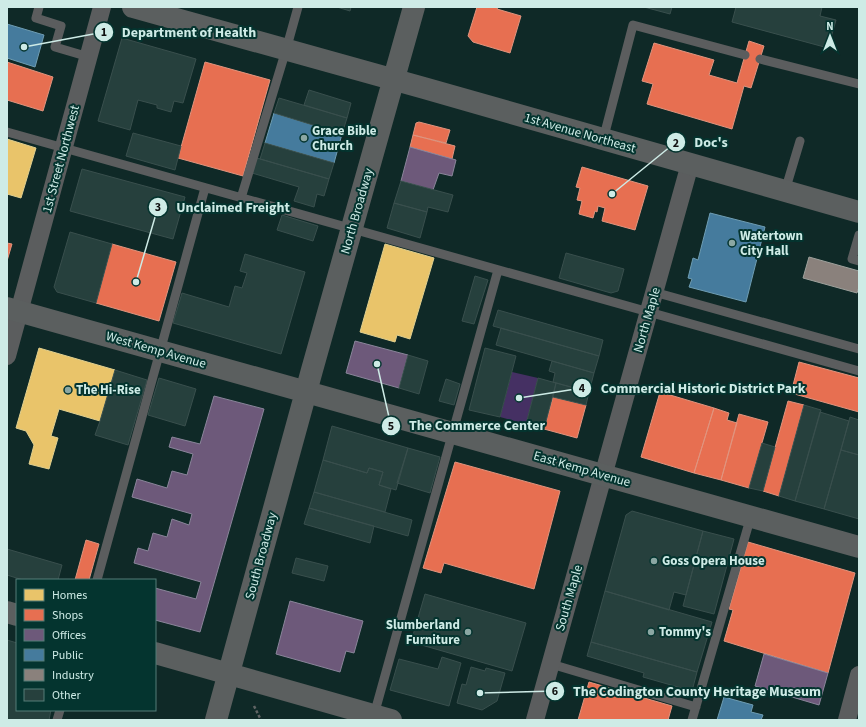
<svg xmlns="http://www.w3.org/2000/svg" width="866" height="727" viewBox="0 0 866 727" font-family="'Source Sans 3',sans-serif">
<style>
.green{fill:#453063}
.homes{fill:#e9c46a;stroke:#e1d08f}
.shops{fill:#e76f51;stroke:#e0947e}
.offices{fill:#6d597a;stroke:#8a859a}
.public{fill:#457b9d;stroke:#6e9db3}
.industry{fill:#8a817c;stroke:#9ea19c}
.building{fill:#26403d;stroke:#394f4d}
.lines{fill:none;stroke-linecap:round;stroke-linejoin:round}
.path{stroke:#606464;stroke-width:2.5;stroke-dasharray:3 2;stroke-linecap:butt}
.lane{stroke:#5b5d5e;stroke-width:9}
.street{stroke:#5b5d5e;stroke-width:18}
.secondary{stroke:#5b5f5f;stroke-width:22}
.poi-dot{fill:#8ba7a3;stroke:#04342f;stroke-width:1.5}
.labels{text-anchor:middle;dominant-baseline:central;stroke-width:4;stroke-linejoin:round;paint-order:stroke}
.poi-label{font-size:13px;font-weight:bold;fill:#ceebe6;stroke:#04342f;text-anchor:start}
.street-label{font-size:13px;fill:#ceebe6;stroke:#04342f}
.leader{fill:none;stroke:#ceebe6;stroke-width:1.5}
.callout-dot{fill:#ceebe6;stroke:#04342f;stroke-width:1.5}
.mark-label{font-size:12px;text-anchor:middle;font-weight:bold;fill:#111}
.callout-label{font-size:14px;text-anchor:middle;font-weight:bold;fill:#ceebe6;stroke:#04342f;stroke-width:4;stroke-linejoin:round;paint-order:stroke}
</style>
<rect width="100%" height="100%" fill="#0f2927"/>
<path class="green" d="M512,372L538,378L526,424L500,417Z"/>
<path class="homes" d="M7,139L36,148L21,198L7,194Z
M385,244L434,258L410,339L397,335L395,342L360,332Z
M39,348L115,370L100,421L59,409L51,436L58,438L49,469L29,464L34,445L26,431L16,428Z"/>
<path class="shops" d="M477,7H498L497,9L521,16L510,53L473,42L468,36Z
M749,41L764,46L751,88L744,86L732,129L647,104L653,84L642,81L654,43L714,60L709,75L737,83Z
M7,62L53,77L43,111L7,100Z
M205,62L270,80L243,176L178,158Z
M419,122L450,130L446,143L413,135L416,123Z
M413,135L455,146L452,159L410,147Z
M582,167L648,186L635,230L602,221L605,208L598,206L597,212L595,211L593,218L579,214L582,201L577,200L580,188L576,187Z
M7,243L12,244L7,261Z
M112,244L176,262L159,321L96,303Z
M799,362L859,378V412L791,393Z
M660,392L714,408L694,473L641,457Z
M553,397L586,405L577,438L544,429Z
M788,401L804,405L779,496L763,491Z
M714,408L729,413L727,420L737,423L721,480L694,473Z
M739,414L768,422L749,488L721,480Z
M455,462L560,491L534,589L444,563L441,573L423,568Z
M86,540L99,544L89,580H75Z
M748,542L855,573L828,673L724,641L733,610L729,609Z
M589,682L672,706L668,720H578Z"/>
<path class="offices" d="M410,147L456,160L452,176L439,173L433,190L401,181Z
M355,341L408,355L399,388L346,373Z
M214,396L264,409L200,632L155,620V588L196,599L201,582L134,563L138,548L148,551L153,533L167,537L172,519L189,525L192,514L132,497L137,479L167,488L172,471L187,475L193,454L169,447L172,437L200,444Z
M290,601L363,621L354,653L346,651L340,672L276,654Z
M764,654L828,673L819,705L755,686Z"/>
<path class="public" d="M7,24L44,35L35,67L7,58Z
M274,113L342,134L334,163L265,143Z
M710,213L765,227L746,302L689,287L692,279L688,278L693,258L698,260Z
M724,697L753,705L751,712L763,715L761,720H717Z"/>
<path class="industry" d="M809,257L859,271V287L857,293L803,278Z"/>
<path class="building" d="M337,7H351L350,11Z
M644,7H672L670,14Z
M736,7H822L820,16L836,20L828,48L732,22Z
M122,38L196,59L183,103L174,101L171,112L157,108V105L138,100L130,130L98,121Z
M309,90L351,103L347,118L304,105Z
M279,98L347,118L342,134L274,113Z
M133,133L181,146L175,170L126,156Z
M265,143L334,163L329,179L260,159Z
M257,158L329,179L324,196L317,194L314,207L294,201L299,187L252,173Z
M82,169L185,197L173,239L70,211Z
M401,181L453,195L448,212L428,207L427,212L394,203Z
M394,203L427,212L420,238L387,228Z
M282,215L318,226L313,241L277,230Z
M70,232L112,244L96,303L57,292L54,287Z
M566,253L624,269L618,291L611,293L559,278Z
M245,254L305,272L281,354L173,323L182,293L229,307L235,286L242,288L247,273L240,271Z
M475,276L488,280L474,324L462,321Z
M498,310L603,340L599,356L493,326Z
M501,328L599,356L594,373L496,345Z
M485,348L516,356L500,417L469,410Z
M408,355L428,361L419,394L399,388Z
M552,361L594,373L589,392L553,382L555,373L549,371Z
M115,370L147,380L128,445L95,435L100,421Z
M159,378L196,389L185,426L148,415Z
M538,378L556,383L544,429L526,424Z
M446,379L460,384L454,405L439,401Z
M556,383L589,392L586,405L553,397Z
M804,405L821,410L795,501L779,496Z
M820,412L849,421L824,509L795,501Z
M850,417L859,420V455L841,450Z
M332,426L408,448L396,490L379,485L383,472L369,468L367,473L323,460Z
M762,443L775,447L763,491L749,488Z
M408,448L440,457L430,493L397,483Z
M841,450L859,455V519L824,509Z
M323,460L367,473L369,468L383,472L379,485L391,489L385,512L314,492Z
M314,492L412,520L408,536L309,508Z
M309,508L374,526L370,543L304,524Z
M632,511L703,531L686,595L674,592L669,610L605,591L626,515Z
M703,531L734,539L714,614L683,606Z
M7,549L62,565L58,580H23L7,575Z
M296,558L328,566L324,581L292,573Z
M605,591L712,622L697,672L591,642Z
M425,594L526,623L512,671L411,642Z
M7,640L17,643V710H51L49,720H7Z
M591,642L697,672L692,691L643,677L644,673L587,656Z
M442,657L461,663L449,706L390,690L399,659L438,669Z
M471,667L485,671L486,668L505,673L497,701L482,710L457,703L462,684L466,685Z"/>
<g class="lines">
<path class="path" d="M254,706L261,720"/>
<path class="lane" d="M39,7L36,18L61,26L55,47L89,57
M760,59L859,84
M7,132L859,371
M603,140L633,25L745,55
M785,191L800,141
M241,198L286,50L298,7
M859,235L852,259L859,261
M654,292L859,349
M97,580L205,188
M551,664L696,707
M374,715L498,270
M57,720L60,710
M692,720L751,516"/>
<path class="street" d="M7,356L102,7
M535,720L690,164
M847,720L859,675"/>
<path class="secondary" d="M133,7L424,88L859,212
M7,308L859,547
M7,612L17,615
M155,653L391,720
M216,720L312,370L414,7"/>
</g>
<g class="poi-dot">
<circle cx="304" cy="138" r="4"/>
<circle cx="732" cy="243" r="4"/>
<circle cx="68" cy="390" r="4"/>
<circle cx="654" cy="561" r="4"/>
<circle cx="468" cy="632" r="4"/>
<circle cx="651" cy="632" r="4"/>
</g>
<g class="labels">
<g class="poi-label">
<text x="312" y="131">Grace Bible<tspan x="312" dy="15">Church</tspan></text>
<text x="740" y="236">Watertown<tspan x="740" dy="15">City Hall</tspan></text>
<text x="76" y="390">The Hi-Rise</text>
<text x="662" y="561">Goss Opera House</text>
<text x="460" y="625" text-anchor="end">Slumberland<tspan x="460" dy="15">Furniture</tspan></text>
<text x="659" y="632">Tommy's</text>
</g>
<g class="street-label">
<text transform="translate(580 133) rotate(16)">1st Avenue Northeast</text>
<text transform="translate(61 159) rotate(-75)">1st Street Northwest</text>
<text transform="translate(357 211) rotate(-74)">North Broadway</text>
<text transform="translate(647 320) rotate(-74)">North Maple</text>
<text transform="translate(156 350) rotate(16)">West Kemp Avenue</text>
<text transform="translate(582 469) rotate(16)">East Kemp Avenue</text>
<text transform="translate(261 556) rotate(-75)">South Broadway</text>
<text transform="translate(569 598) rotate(-74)">South Maple</text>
</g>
</g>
<path class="leader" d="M24 47L104 32M612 194L676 142M136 282L158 207M519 398L582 388M377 364L391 426M480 693L555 691"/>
<g class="callout-dot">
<circle cx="24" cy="47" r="4"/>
<circle cx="612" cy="194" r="4"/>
<circle cx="136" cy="282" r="4"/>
<circle cx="519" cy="398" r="4"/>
<circle cx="377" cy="364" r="4"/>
<circle cx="480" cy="693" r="4"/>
<circle cx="104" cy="32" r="10"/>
<circle cx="676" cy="142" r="10"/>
<circle cx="158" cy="207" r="10"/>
<circle cx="582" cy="388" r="10"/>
<circle cx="391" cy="426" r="10"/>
<circle cx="555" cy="691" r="10"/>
</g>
<g class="mark-label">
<text x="104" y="36">1</text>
<text x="676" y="147">2</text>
<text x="158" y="211">3</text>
<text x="582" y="392">4</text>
<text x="391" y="430">5</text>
<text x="555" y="695">6</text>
</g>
<g class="callout-label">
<text x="189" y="37">Department of Health</text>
<text x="711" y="147">Doc's</text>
<text x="233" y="212">Unclaimed Freight</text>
<text x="703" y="393">Commercial Historic District Park</text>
<text x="477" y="430">The Commerce Center</text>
<text x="697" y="696">The Codington County Heritage Museum</text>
</g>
<rect width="866" height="727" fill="none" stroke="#ceebe6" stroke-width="16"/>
<rect x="16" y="579" width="140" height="132" fill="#04342f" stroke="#557d78"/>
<rect x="24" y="589" width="20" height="12" fill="#e9c46a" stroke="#557d78"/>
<text x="52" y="599" font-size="12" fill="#ceebe6">Homes</text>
<rect x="24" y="609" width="20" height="12" fill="#e76f51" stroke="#557d78"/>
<text x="52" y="619" font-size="12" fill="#ceebe6">Shops</text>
<rect x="24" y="629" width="20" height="12" fill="#6d597a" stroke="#557d78"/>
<text x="52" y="639" font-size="12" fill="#ceebe6">Offices</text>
<rect x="24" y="649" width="20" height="12" fill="#457b9d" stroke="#557d78"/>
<text x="52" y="659" font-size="12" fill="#ceebe6">Public</text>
<rect x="24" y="669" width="20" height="12" fill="#8a817c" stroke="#557d78"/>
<text x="52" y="679" font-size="12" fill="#ceebe6">Industry</text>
<rect x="24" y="689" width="20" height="12" fill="#26403d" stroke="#557d78"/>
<text x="52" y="699" font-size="12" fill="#ceebe6">Other</text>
<g transform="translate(830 36)" stroke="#04342f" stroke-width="3" paint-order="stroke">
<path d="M0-3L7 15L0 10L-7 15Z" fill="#ceebe6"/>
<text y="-6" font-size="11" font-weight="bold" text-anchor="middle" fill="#ceebe6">N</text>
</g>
</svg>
